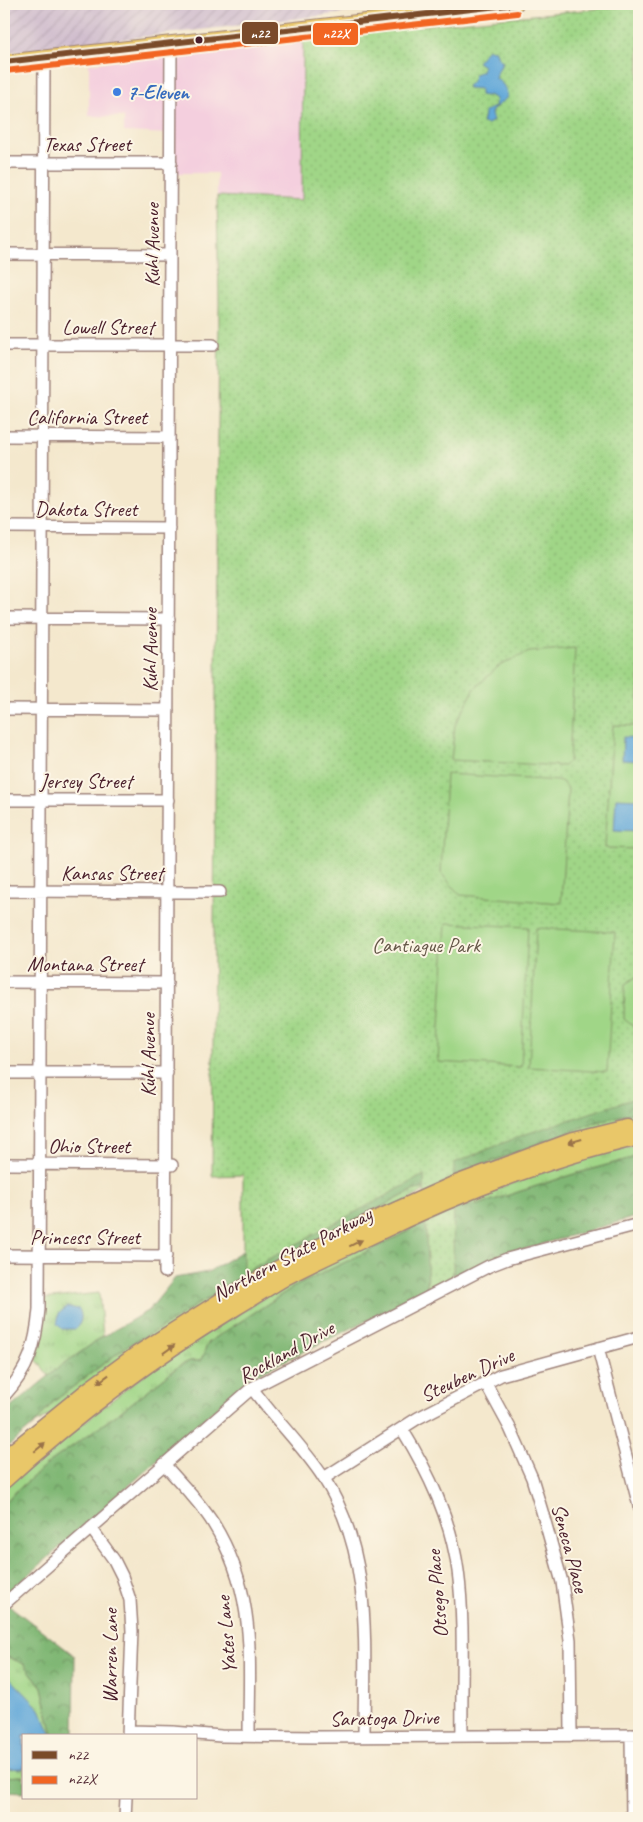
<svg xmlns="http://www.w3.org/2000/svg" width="643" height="1822" viewBox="0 0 643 1822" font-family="Caveat,sans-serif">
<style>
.built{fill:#f4cfde}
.industrial{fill:url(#industrial-furrows)}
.grass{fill:url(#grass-tufts);stroke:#757a59}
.forest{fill:url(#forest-crowns);stroke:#656b50}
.park{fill:url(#park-dots);stroke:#757a59}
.pitch{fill:#a0d687;stroke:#757a59}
.water{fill:#63a9d9;stroke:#566482}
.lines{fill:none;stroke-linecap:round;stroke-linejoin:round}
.minor-casing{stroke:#9f847c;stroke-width:14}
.major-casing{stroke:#9f847c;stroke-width:16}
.highway-casing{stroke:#9f847c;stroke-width:19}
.minor{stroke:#fff;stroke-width:11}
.major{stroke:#e9c769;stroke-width:14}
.highway{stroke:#e9c769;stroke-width:16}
.bus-1-casing{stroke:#fcf5e5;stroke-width:10}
.bus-2-casing{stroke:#fcf5e5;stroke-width:10}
.bus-1{stroke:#7a4b2a;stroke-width:6}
.bus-2{stroke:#f26522;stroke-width:6}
.oneway{fill:#9a734a}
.bus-dot{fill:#4a1f2b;stroke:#fcf5e5;stroke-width:2}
.shop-dot{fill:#3f7fe0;stroke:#fcf5e5;stroke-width:2}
.labels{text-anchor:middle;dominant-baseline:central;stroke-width:4;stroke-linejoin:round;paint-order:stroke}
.shop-label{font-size:21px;font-weight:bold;fill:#366cbe;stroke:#fcf5e5;text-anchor:start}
.street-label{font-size:21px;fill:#4a1f2b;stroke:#fcf5e5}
.park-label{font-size:21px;fill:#645647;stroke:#fcf5e5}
.line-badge{stroke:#fcf5e5;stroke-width:2}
.badge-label{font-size:14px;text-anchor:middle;font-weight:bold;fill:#fff}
</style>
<defs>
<pattern id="industrial-furrows" width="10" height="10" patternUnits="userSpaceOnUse" patternTransform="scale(1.25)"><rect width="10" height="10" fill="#d0bdce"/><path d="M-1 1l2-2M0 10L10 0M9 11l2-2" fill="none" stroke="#b4a2b1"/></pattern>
<pattern id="grass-tufts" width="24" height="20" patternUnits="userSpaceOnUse" patternTransform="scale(1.25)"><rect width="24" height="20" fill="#a0d687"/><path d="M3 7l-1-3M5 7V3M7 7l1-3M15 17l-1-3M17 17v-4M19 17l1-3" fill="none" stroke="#8bb775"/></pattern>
<pattern id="forest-crowns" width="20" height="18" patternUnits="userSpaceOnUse" patternTransform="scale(1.25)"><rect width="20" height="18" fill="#80b774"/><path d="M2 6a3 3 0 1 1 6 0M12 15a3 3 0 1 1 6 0" fill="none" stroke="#6b945f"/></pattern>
<pattern id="park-dots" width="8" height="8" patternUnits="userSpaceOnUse" patternTransform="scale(1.25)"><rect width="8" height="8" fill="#a0d687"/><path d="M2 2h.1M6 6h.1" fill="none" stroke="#8bb775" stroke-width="1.8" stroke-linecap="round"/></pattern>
</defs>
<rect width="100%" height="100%" fill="#fcf5e5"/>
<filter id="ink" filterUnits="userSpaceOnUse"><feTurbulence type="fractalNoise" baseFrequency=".02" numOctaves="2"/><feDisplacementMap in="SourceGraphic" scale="10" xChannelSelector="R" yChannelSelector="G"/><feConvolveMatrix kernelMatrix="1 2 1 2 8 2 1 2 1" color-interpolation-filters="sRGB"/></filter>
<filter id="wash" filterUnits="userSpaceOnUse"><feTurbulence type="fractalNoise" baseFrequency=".0096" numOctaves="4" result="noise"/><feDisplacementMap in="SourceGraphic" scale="20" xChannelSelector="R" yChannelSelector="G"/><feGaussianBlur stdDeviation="1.12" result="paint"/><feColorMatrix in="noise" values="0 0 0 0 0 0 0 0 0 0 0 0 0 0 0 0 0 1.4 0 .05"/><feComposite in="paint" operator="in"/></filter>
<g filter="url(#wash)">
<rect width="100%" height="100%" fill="#f4e8cd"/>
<path class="built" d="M303,37L302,200L217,196V173H173V134L124,132V117L89,116V64Z"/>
<path class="industrial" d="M4,4H420L4,53Z"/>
<path class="grass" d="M639,1111V1119L566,1140L461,1175L467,1171L593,1123Z
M639,1144V1156L571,1175L478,1205H454L560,1165Z
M429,1188L35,1424L53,1402L127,1346L168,1324L196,1305L414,1190Z
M416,1222L409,1231L292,1288L209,1342C205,1348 204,1355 200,1361H190L179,1366L119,1413L50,1462L4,1502V1486L161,1361L301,1275Z
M99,1293L103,1336L49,1376L36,1359L43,1336V1299Z
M4,1655L24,1664L42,1687L53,1736H24V1776L4,1777Z"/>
<path class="forest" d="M639,1089V1111L593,1123L467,1171L461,1175L447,1181L448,1161Z
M639,1156V1216L504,1255L457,1274H450L446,1208L454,1205H478L571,1175Z
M424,1166L429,1188L414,1190L366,1215L196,1305L168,1324L127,1346L53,1402L35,1424L4,1450V1413L62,1365L99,1339L149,1310L175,1278L208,1272L257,1242Z
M425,1218C430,1242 430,1268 426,1292L251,1377L4,1597V1502L50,1462L119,1413L179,1366L190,1361H200C204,1355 205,1348 209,1342L292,1288L409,1231L416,1222Z
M6,1603L75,1656L74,1736H53L42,1687L24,1664L4,1655V1604Z
M24,1776V1792L4,1791V1777Z"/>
<path class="park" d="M636,5L639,35V1097L523,1135L454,1163L453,1280L428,1293L424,1175L243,1273V1175L212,1176L219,303L217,196L302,200L303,37Z"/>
<path class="pitch" d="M575,648L569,761L564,766L451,760L455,725L475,688L499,666L529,652Z
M613,725L639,726V849L605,848Z
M446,774L561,781L568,789L561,903L460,895L441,873Z
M446,923L528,927L521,1067L438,1062Z
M536,928L615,932L607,1072L529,1067Z
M639,975V1031L624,1019L625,984Z"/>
<path class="water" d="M488,49L495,50L499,59L503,61L497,73L496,79C503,83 507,89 507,97C504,102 493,107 491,113C491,116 493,119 493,121L488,124L482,123L485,111L495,107L496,99L489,95L486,96L480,95V89L468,88L467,86L471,83L475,74L482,71L483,66L477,62Z
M623,737L639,738V761L622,760Z
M616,798L639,799V831L614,830Z
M67,1307L79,1309C83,1317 81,1323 76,1329H62L57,1324L59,1313Z
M4,1672L40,1709L52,1736H24V1768L4,1769Z"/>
</g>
<g filter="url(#ink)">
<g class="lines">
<defs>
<path id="minor" d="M4,163H171
M4,254L170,255
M4,345H213
M4,436L169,437
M4,527L169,528
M4,618L169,619
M4,709L168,710
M4,800H168
M4,891L220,892
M4,982L167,983
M4,1073H167
M4,1164L172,1165
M4,1255L166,1256
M165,1272L171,44
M598,1348L639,1506
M485,1382L510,1428L532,1478L544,1518L562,1582L570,1640L571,1735
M252,1388C274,1419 303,1446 323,1477C374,1554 364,1649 364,1736
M4,1396C29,1369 36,1345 39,1309L44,57
M402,1429C429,1473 451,1519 458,1571C465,1623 461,1683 462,1736
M164,1464C180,1483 200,1502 213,1523C257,1594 249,1656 249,1736
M324,1478L418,1418L501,1375L639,1337
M91,1528L114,1560L122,1576L130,1600L132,1631L128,1736
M4,1604L252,1388L489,1266L507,1259L639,1224
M129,1731L173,1732L221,1736L319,1737L639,1735
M631,1735L632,1818
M125,1818L126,1798"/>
<path id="major" d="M4,62L516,4"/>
<path id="highway" d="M4,1459L89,1390L138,1354L226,1298L300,1257L366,1224L451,1186L570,1142L627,1128
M4,1480C75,1415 151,1358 234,1308C251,1298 268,1287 285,1277C313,1262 342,1249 370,1236C456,1194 546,1158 639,1137"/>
</defs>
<use href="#minor" class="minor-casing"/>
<use href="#major" class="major-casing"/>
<use href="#highway" class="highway-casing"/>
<use href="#minor" class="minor"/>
<use href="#major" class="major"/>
<use href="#highway" class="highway"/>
<defs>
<path id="bus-1" d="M4,62L516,4"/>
<path id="bus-2" d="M5,71L517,13"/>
</defs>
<use href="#bus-1" class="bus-1-casing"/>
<use href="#bus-2" class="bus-2-casing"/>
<use href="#bus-1" class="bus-1"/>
<use href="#bus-2" class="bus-2"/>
</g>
<defs><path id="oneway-solid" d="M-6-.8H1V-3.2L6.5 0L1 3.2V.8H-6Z" transform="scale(1.25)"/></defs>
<g class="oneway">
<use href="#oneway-solid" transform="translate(575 1141) rotate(164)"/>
<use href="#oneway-solid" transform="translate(356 1243) rotate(-26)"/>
<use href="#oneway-solid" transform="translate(169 1349) rotate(-36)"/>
<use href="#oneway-solid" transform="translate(103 1379) rotate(144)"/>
<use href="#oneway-solid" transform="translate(40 1447) rotate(-40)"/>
</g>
</g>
<circle class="bus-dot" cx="199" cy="40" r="4.5"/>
<circle class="shop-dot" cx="117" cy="92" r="5"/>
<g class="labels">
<g class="shop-label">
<text x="127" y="92">7-Eleven</text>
</g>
<g class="street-label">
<text x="87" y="144">Texas Street</text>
<text transform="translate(152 245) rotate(-90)">Kuhl Avenue</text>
<text x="108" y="327">Lowell Street</text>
<text x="87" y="417">California Street</text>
<text x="86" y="509">Dakota Street</text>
<text transform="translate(150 650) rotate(-90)">Kuhl Avenue</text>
<text x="86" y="781">Jersey Street</text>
<text x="112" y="873">Kansas Street</text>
<text x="85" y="964">Montana Street</text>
<text transform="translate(148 1055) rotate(-90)">Kuhl Avenue</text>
<text x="89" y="1146">Ohio Street</text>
<text x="85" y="1237">Princess Street</text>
<text transform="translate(292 1254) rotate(-28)">Northern State Parkway</text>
<text transform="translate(286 1352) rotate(-29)">Rockland Drive</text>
<text transform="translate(467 1375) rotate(-25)">Steuben Drive</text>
<text transform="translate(570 1548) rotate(75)">Seneca Place</text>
<text transform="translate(437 1594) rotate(-95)">Otsego Place</text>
<text transform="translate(226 1635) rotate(-95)">Yates Lane</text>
<text transform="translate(110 1656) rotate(-90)">Warren Lane</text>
<text transform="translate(384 1718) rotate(-1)">Saratoga Drive</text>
</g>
<g class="park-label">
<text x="426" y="945">Cantiague Park</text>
</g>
</g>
<g class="line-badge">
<rect x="241" y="21" width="38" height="24" rx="5" fill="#7a4b2a"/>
<rect x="312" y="22" width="47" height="24" rx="5" fill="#f26522"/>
</g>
<g class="badge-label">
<text x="260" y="38">n22</text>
<text x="336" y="38">n22X</text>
</g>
<rect width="643" height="1822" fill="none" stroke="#fcf5e5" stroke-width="20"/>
<rect x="22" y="1734" width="175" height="65" fill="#fcf5e5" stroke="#b59f9b"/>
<rect x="32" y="1751" width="25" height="8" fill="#7a4b2a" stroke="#b59f9b"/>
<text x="68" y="1760" font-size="15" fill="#4a1f2b">n22</text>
<rect x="32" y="1776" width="25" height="8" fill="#f26522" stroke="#b59f9b"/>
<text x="68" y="1784" font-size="15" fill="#4a1f2b">n22X</text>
</svg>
